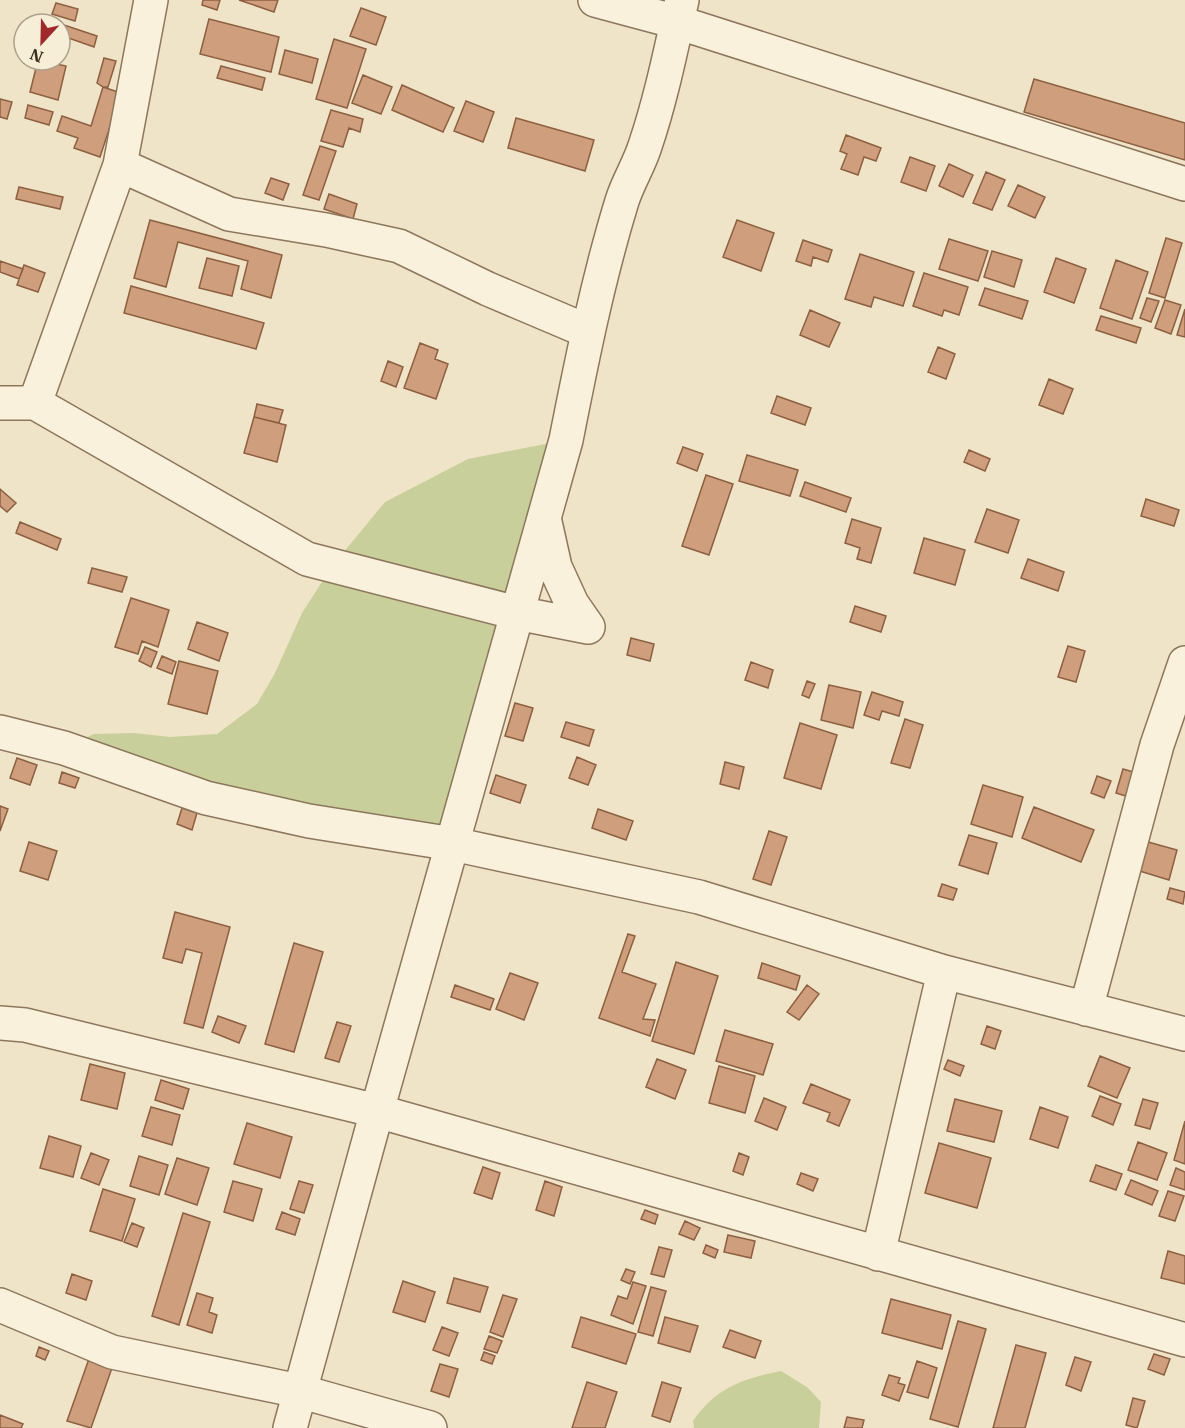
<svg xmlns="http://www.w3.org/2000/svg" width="1185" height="1428" viewBox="0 0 1185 1428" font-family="'IBM Plex Serif',serif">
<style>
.green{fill:#c9cf9b}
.building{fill:#cf9f7d;stroke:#8d5f41;stroke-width:1.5}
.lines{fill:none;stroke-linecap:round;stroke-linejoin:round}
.minor-casing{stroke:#8d765c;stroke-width:36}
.minor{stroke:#faf1dc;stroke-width:33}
</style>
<rect width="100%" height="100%" fill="#f0e4c8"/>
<path class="green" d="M566,440L453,844L64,748L94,734L134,733L170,737L217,734L257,704L275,673L302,613L333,565L385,502L468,459Z
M781,1371L807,1387L821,1402L819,1428H694L693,1421C715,1388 744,1378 781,1371Z"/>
<path class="building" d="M203,0H220L217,10L202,5Z
M239,0H278L274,12Z
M56,3L78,9L75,21L52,14Z
M361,8L386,17L376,45L350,36Z
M209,19L279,37L271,72L200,54Z
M55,22L97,36L94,47L60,35V24H55Z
M334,39L366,49L347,108L316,99Z
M285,50L318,59L312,83L279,74Z
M104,58L116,61L108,87H103L97,83Z
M38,60L66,66L58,100L30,92Z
M221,66L265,78L262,90L217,78Z
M363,75L392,87L381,114L352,103Z
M1034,79L1185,123V160L1024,112Z
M402,85L454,108L443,132L392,110Z
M103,87L121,93L100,157L74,148L78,138L57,131L62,116L91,126Z
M0,99L12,102L7,119L0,117Z
M466,101L494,112L483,142L454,131Z
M28,105L53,112L49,125L25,118Z
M331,110L363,119L360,132L349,128L343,147L321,141Z
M516,118L594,140L585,171L508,148Z
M846,135L881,148L876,161L864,157L858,175L841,169L847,154L840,151Z
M320,146L336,151L319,200L303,195Z
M910,157L935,166L926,191L901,182Z
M949,164L973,175L963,197L939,186Z
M986,172L1005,180L992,210L973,203Z
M271,178L289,184L283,200L265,193Z
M1018,185L1045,197L1035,218L1008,206Z
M19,187L63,197L60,209L16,199Z
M329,194L357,204L353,219L324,209Z
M150,220L282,255L271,298L241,289L248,261L178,242L166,287L134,278Z
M737,220L774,233L761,271L723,257Z
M1166,238L1182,243L1165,298L1149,293Z
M949,239L988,251L978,281L939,269Z
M803,240L832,250L828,262L813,257L811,266L796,261Z
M992,251L1022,260L1014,287L984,277Z
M860,254L914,272L903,306L874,297L871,307L845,299Z
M207,258L239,266L232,296L199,288Z
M1056,258L1086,269L1074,303L1044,292Z
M1116,260L1148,272L1132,319L1100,308Z
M0,261L23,269L19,279L0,272Z
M24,265L45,273L38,292L17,285Z
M924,273L968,287L959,315L944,310L942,316L913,306Z
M131,286L264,323L256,349L124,313Z
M985,288L1028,301L1022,319L979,305Z
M1147,298L1159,301L1151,322L1140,318Z
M1165,300L1181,305L1171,334L1155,328Z
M1185,309V337L1177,335Z
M810,310L840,323L829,347L800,335Z
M1101,316L1141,328L1136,343L1096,330Z
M420,343L438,350L435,359L448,364L436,399L404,388Z
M938,347L955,354L946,379L928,372Z
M388,361L403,367L396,387L381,381Z
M1049,379L1073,389L1063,414L1039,405Z
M777,396L811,408L805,425L771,413Z
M257,404L283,410L279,423L254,417Z
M254,417L286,425L277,462L244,453Z
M683,447L703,454L697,471L677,463Z
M969,450L990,459L985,471L964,462Z
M747,455L798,470L790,496L739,481Z
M706,475L733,484L709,555L682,546Z
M805,482L851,498L846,512L800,496Z
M0,489L16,503L7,512L0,506Z
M1146,499L1179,510L1174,526L1141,516Z
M987,509L1019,520L1008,553L975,542Z
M852,519L881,528L871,563L857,559L860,548L845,543Z
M20,522L61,539L57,550L16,533Z
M924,538L965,550L955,585L914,573Z
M1028,559L1064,572L1058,591L1021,578Z
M92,568L127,577L122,592L88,583Z
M131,598L169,610L158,647L142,641L138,654L115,647Z
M855,606L886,616L881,632L850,622Z
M197,622L228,633L219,661L188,649Z
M631,638L654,644L650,661L627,655Z
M1068,646L1085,651L1076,682L1058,677Z
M145,647L157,652L151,667L139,661Z
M162,656L176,662L172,674L157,668Z
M179,661L218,671L207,714L168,704Z
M751,662L773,670L768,688L745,680Z
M807,681L815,684L809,698L802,695Z
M829,685L861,692L853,728L821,720Z
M872,692L903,702L899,716L882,711L879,720L864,715Z
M515,703L533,708L523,741L505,736Z
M905,719L923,725L910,768L891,763Z
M566,722L594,730L589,746L561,737Z
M800,723L837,735L821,789L784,778Z
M577,757L596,765L588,785L569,778Z
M17,758L37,765L30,785L10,778Z
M725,762L744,767L739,789L720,784Z
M1123,769L1137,773L1129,797L1116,793Z
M62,772L79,778L75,788L59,783Z
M496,775L526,785L520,803L490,793Z
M1097,776L1111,781L1104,798L1091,793Z
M983,785L1023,797L1012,837L971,824Z
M0,806L8,809L0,831Z
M1034,807L1094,830L1081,862L1022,838Z
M182,808L197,813L192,830L177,824Z
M598,809L633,821L626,840L592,828Z
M769,831L787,837L771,885L753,879Z
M969,835L997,843L988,874L959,865Z
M1141,840L1177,850L1169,880L1133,869Z
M29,842L57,851L48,880L20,871Z
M942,884L957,889L953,900L938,896Z
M1170,888L1185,892L1183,904L1167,899Z
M175,912L230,927L203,1028L184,1023L202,953L186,949L182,963L163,958Z
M628,934L635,936L622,972L656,984L643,1019L655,1020L650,1036L599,1018Z
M294,943L323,952L294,1052L265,1044Z
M676,962L718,976L694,1054L652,1041Z
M762,963L800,976L796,990L758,978Z
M510,973L538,983L524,1020L496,1009Z
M455,985L494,999L490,1010L451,997Z
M807,985L819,994L799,1020L787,1012Z
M218,1016L246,1026L239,1043L212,1032Z
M337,1022L351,1026L339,1062L325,1058Z
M987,1026L1001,1031L995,1049L981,1044Z
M725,1030L773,1044L763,1075L716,1061Z
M1100,1056L1130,1068L1117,1098L1088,1086Z
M657,1059L686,1070L675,1099L646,1087Z
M948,1060L964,1066L960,1076L944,1069Z
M90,1064L125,1073L117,1109L81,1100Z
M719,1066L755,1076L745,1113L709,1103Z
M161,1080L189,1089L183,1109L155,1100Z
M811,1084L850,1100L839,1126L827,1121L830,1113L803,1103Z
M1100,1096L1121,1104L1113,1125L1092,1116Z
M764,1098L786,1107L777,1130L755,1121Z
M955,1099L1002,1111L994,1142L947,1131Z
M1143,1099L1158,1103L1150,1129L1135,1125Z
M151,1107L180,1115L172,1145L142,1136Z
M1040,1107L1068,1117L1058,1148L1030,1139Z
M1185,1121V1164L1174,1160Z
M247,1123L292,1137L280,1178L234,1164Z
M49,1136L81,1146L73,1177L40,1168Z
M1138,1142L1167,1153L1157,1180L1128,1170Z
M939,1143L991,1158L977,1208L925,1193Z
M91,1153L109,1160L99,1185L81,1178Z
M739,1153L749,1157L743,1175L733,1171Z
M139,1156L168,1165L159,1195L130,1186Z
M177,1158L209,1168L197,1205L165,1194Z
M1096,1165L1122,1174L1116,1190L1090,1181Z
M483,1167L500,1173L492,1199L474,1193Z
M1176,1168L1185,1172V1190L1170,1185Z
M801,1173L818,1179L813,1191L797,1184Z
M1131,1180L1158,1191L1152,1205L1125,1194Z
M233,1181L262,1189L253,1221L224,1212Z
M299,1181L313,1185L304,1213L290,1209Z
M545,1181L562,1187L554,1216L536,1210Z
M103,1189L135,1199L122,1241L90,1231Z
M1168,1191L1184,1196L1175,1221L1159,1216Z
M645,1210L658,1215L655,1224L641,1219Z
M282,1212L300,1219L295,1235L276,1229Z
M183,1213L210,1222L179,1325L152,1316Z
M685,1221L700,1228L694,1240L679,1234Z
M132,1223L144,1228L137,1247L124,1242Z
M728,1235L755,1241L751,1258L724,1252Z
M706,1245L718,1250L715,1258L703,1253Z
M659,1247L672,1250L664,1277L651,1274Z
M1168,1251L1185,1256V1284L1161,1278Z
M626,1269L635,1272L630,1284L621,1280Z
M72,1274L92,1281L86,1300L66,1293Z
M454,1278L488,1287L480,1312L447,1303Z
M403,1281L435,1292L425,1322L393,1312Z
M633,1282L646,1286L633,1324L611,1315L618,1296L627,1299Z
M651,1287L666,1291L653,1336L638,1332Z
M197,1293L213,1298L209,1312L217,1315L212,1333L187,1325Z
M503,1295L517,1299L503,1337L490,1332Z
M891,1299L951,1315L942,1349L882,1333Z
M581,1317L636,1334L626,1364L572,1347Z
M665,1317L698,1326L690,1352L658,1343Z
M958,1321L986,1329L958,1427L930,1419Z
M442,1327L458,1333L449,1356L433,1350Z
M730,1330L761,1341L755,1358L723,1347Z
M489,1336L502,1341L497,1353L484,1349Z
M1016,1345L1046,1353L1025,1428H993Z
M39,1347L49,1351L45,1360L36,1356Z
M484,1352L495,1356L492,1364L481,1360Z
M1154,1354L1170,1359L1164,1375L1148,1369Z
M90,1356L113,1365L91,1428L67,1421Z
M1075,1357L1091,1362L1081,1391L1066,1385Z
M917,1361L937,1368L928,1398L907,1392Z
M440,1364L458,1369L449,1397L431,1391Z
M889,1375L900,1378L898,1383L905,1385L899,1401L882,1395Z
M587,1382L617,1392L605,1428H572Z
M662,1382L681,1388L670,1422L652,1416Z
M1133,1398L1145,1401L1137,1428L1126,1425Z
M0,1415L23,1424L21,1428H0Z
M847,1417L864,1420L862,1428H844Z"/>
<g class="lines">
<defs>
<path id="minor" d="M595,0L677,22L1185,184
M120,165L229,214L326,230L399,246L488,289L587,331
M0,403H35L307,559L517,613L588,627
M35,403L120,165L151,0
M545,522L555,567L572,604L588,627
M0,732L64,748L206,798L309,821L453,844L699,897L944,972L1185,1034
M1086,1009L1157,745L1185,663
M0,1023L25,1025L377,1111L1185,1340
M878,1254L944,972
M0,1305L112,1352L299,1391L430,1428
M290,1428L377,1111L566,440C582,359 598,279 622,201C628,182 639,165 645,146C661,99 671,49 682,0"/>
</defs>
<use href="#minor" class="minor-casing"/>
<use href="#minor" class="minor"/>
</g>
<g transform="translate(42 42) rotate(202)"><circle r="28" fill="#f7eed8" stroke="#ada18e" stroke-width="1.5"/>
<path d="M0-4.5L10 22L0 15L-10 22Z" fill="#9e2a2b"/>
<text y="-9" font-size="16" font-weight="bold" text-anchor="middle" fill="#3d2e20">N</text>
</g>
</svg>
